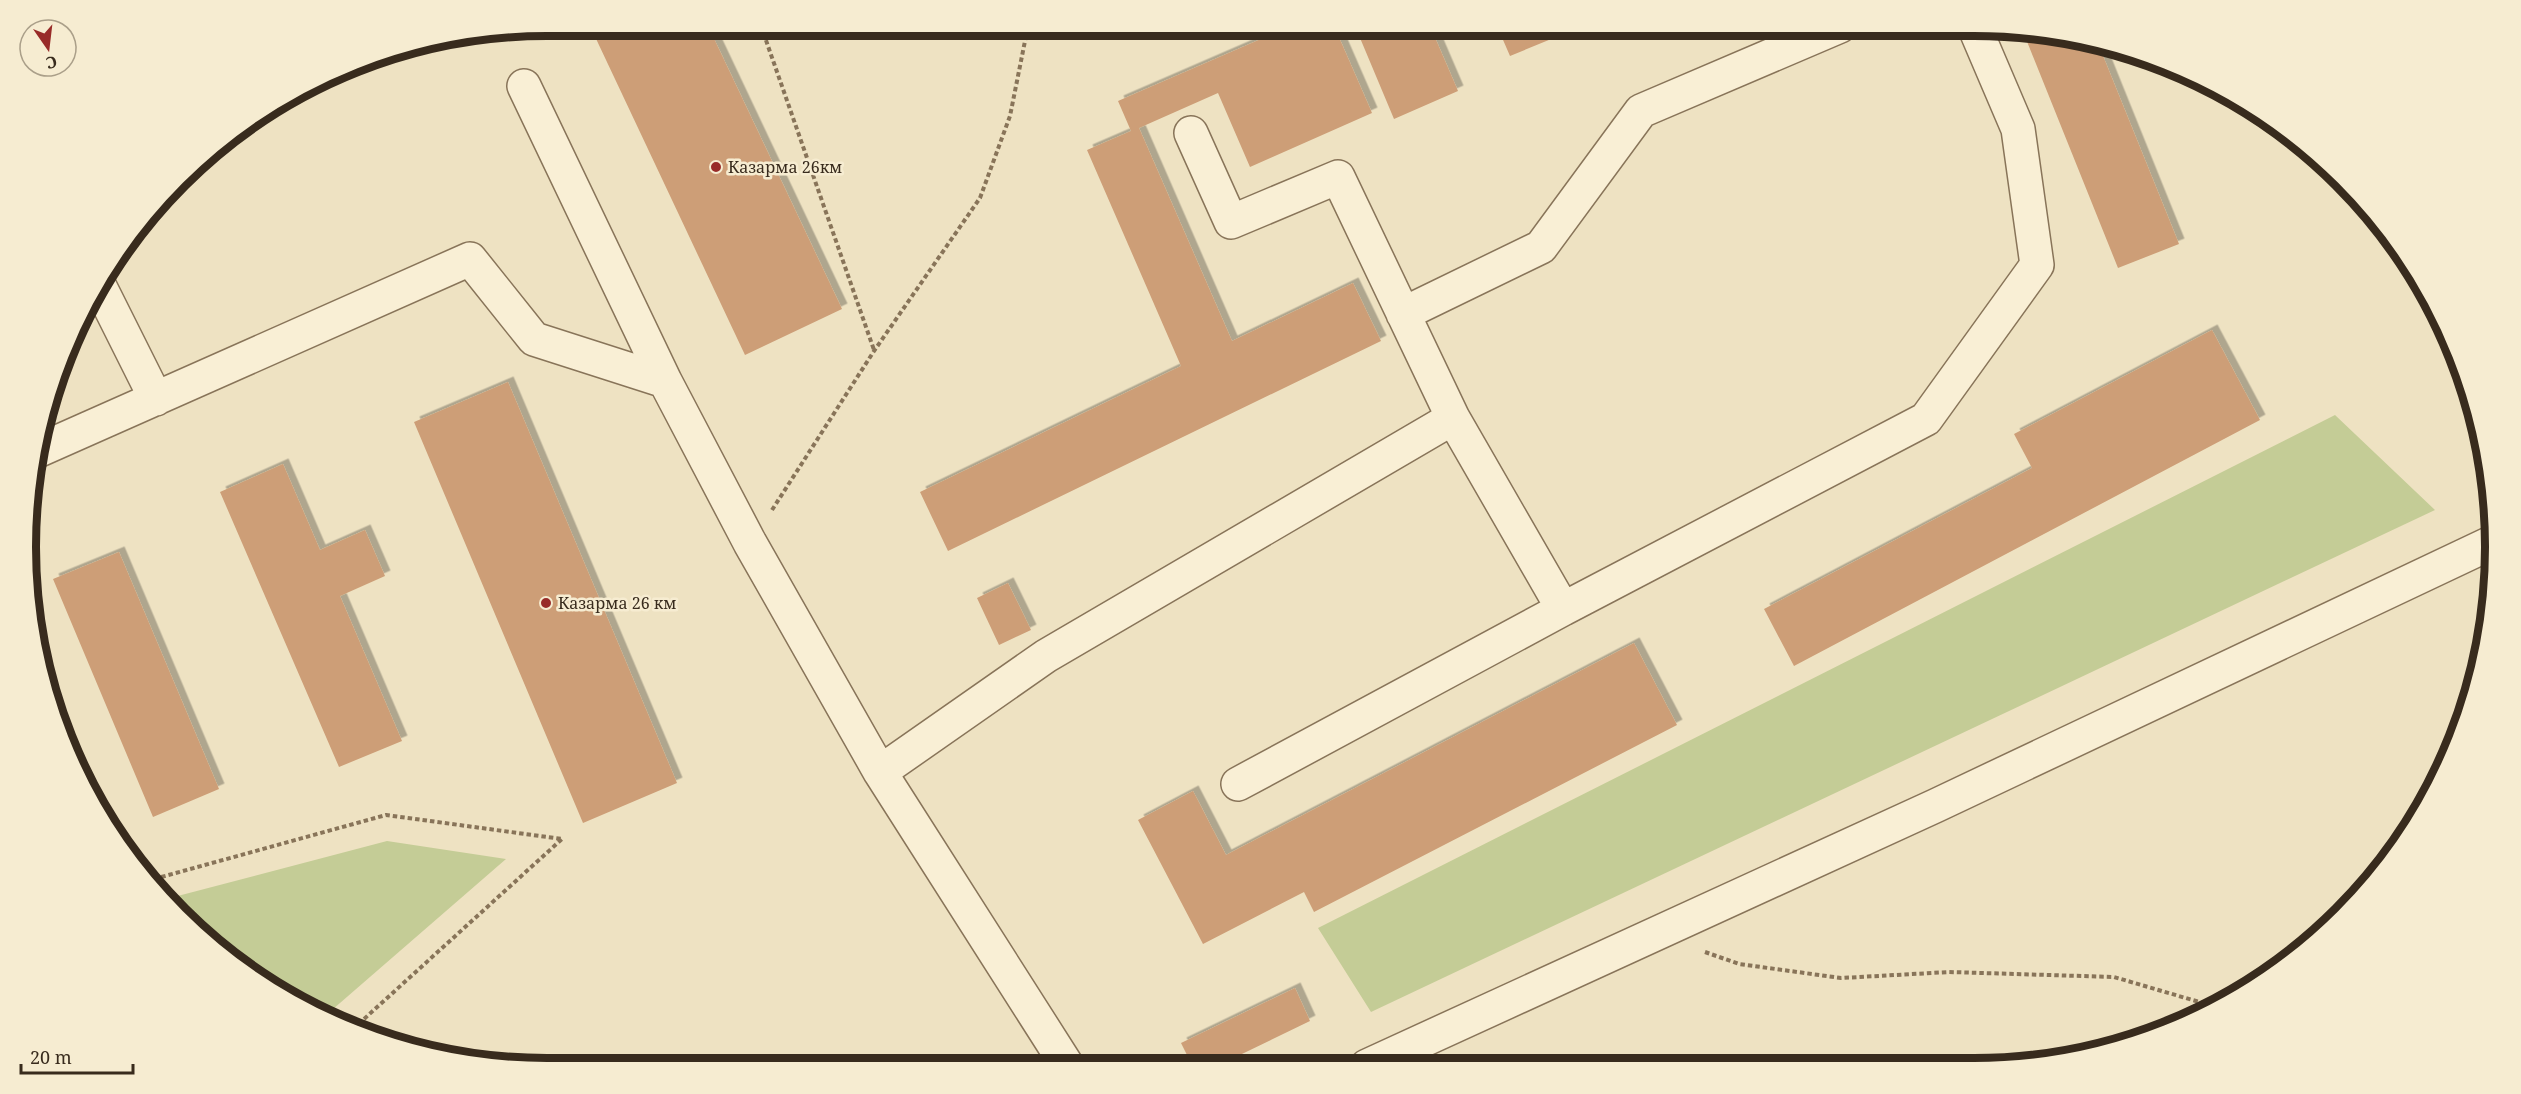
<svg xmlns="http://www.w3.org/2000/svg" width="2521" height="1094" viewBox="0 0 2521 1094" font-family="'Noto Serif',serif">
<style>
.green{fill:#c4cc96}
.building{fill:#cd9e77;filter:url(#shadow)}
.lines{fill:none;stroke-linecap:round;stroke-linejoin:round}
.minor-casing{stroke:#887459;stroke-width:36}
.path{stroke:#887459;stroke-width:4;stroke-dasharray:4.5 3;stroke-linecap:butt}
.minor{stroke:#f9efd5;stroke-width:33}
.poi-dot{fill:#982b28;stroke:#f6ecd1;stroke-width:2}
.labels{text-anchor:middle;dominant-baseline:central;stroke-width:5;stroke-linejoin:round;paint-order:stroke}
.poi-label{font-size:16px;fill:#382b1d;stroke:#f6ecd1;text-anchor:start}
.rim{fill:none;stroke:#382b1d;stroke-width:8}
</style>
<defs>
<filter id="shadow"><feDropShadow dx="5.5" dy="-5.5" stdDeviation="0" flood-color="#0004"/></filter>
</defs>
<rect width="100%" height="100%" fill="#eee2c2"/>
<path class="green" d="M2335,415L2435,510L1371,1012L1318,928Z
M387,841L506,859L325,1016L287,999L203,939L170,898Z"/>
<path class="building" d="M590,26H708L842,309L745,355Z
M1291,26H1334L1372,113L1250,167L1218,93L1139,128L1232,341L1353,283L1381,341L948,551L920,492L1181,366L1087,150L1131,131L1118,101Z
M1355,26H1430L1458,91L1394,119Z
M1497,26H1583L1510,56Z
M2024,34L2099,46L2179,244L2118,268Z
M2212,330L2260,420L1794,666L1764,609L2032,468L2014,434Z
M508,382L677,783L583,823L414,422Z
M283,464L320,550L365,530L385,576L340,596L402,741L339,767L220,492Z
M119,552L219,789L153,817L53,579Z
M1008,583L1031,630L999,645L977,598Z
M1634,643L1677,725L1314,912L1304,892L1203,944L1138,820L1193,791L1226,855Z
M1295,988L1310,1021L1217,1066L1193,1067L1181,1043Z"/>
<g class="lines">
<defs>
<path id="minor" d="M524,86L665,381
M1191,133L1231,222L1338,177L1453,418
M98,283L156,399
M1403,314L1541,247L1641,111L1840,26
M35,452L470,259L534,339L665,381L750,543L880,772L1068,1067
M880,772L1046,656L1453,418L1563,609L1926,419L2037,265L2018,129L1974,26
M1238,784L1563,609
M1367,1066L1935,806L2493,542"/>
</defs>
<use href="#minor" class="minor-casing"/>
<path class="path" d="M761,26L874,350
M772,510L874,351L980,198L1010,116L1028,26
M154,879L386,815L562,839
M1705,952L1739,964L1841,978L1949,972L2114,977L2213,1006
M353,1029L562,839"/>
<use href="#minor" class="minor"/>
</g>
<g class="poi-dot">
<circle cx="716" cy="167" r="6"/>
<circle cx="546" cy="603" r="6"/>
</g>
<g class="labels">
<g class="poi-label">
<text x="728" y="167">Казарма 26км</text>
<text x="558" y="603">Казарма 26 км</text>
</g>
</g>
<path d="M0 0H2521V1094H0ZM547 36H1974A511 511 0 0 1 2485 547V547A511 511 0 0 1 1974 1058H547A511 511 0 0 1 36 547V547A511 511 0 0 1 547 36Z" fill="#f6ecd1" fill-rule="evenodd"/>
<path class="rim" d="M547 36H1974A511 511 0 0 1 2485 547V547A511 511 0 0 1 1974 1058H547A511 511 0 0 1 36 547V547A511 511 0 0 1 547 36Z"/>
<g transform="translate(48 48) rotate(166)"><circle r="28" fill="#f6ecd1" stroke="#aa9f89" stroke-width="1.5"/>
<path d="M0-4.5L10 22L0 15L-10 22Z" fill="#982b28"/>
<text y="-9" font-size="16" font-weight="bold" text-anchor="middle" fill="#382b1d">С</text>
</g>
<path d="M21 1064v9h112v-9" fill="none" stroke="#382b1d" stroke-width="3"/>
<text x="30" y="1064" font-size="18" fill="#382b1d" stroke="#f6ecd1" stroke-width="4.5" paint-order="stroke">20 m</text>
</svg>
